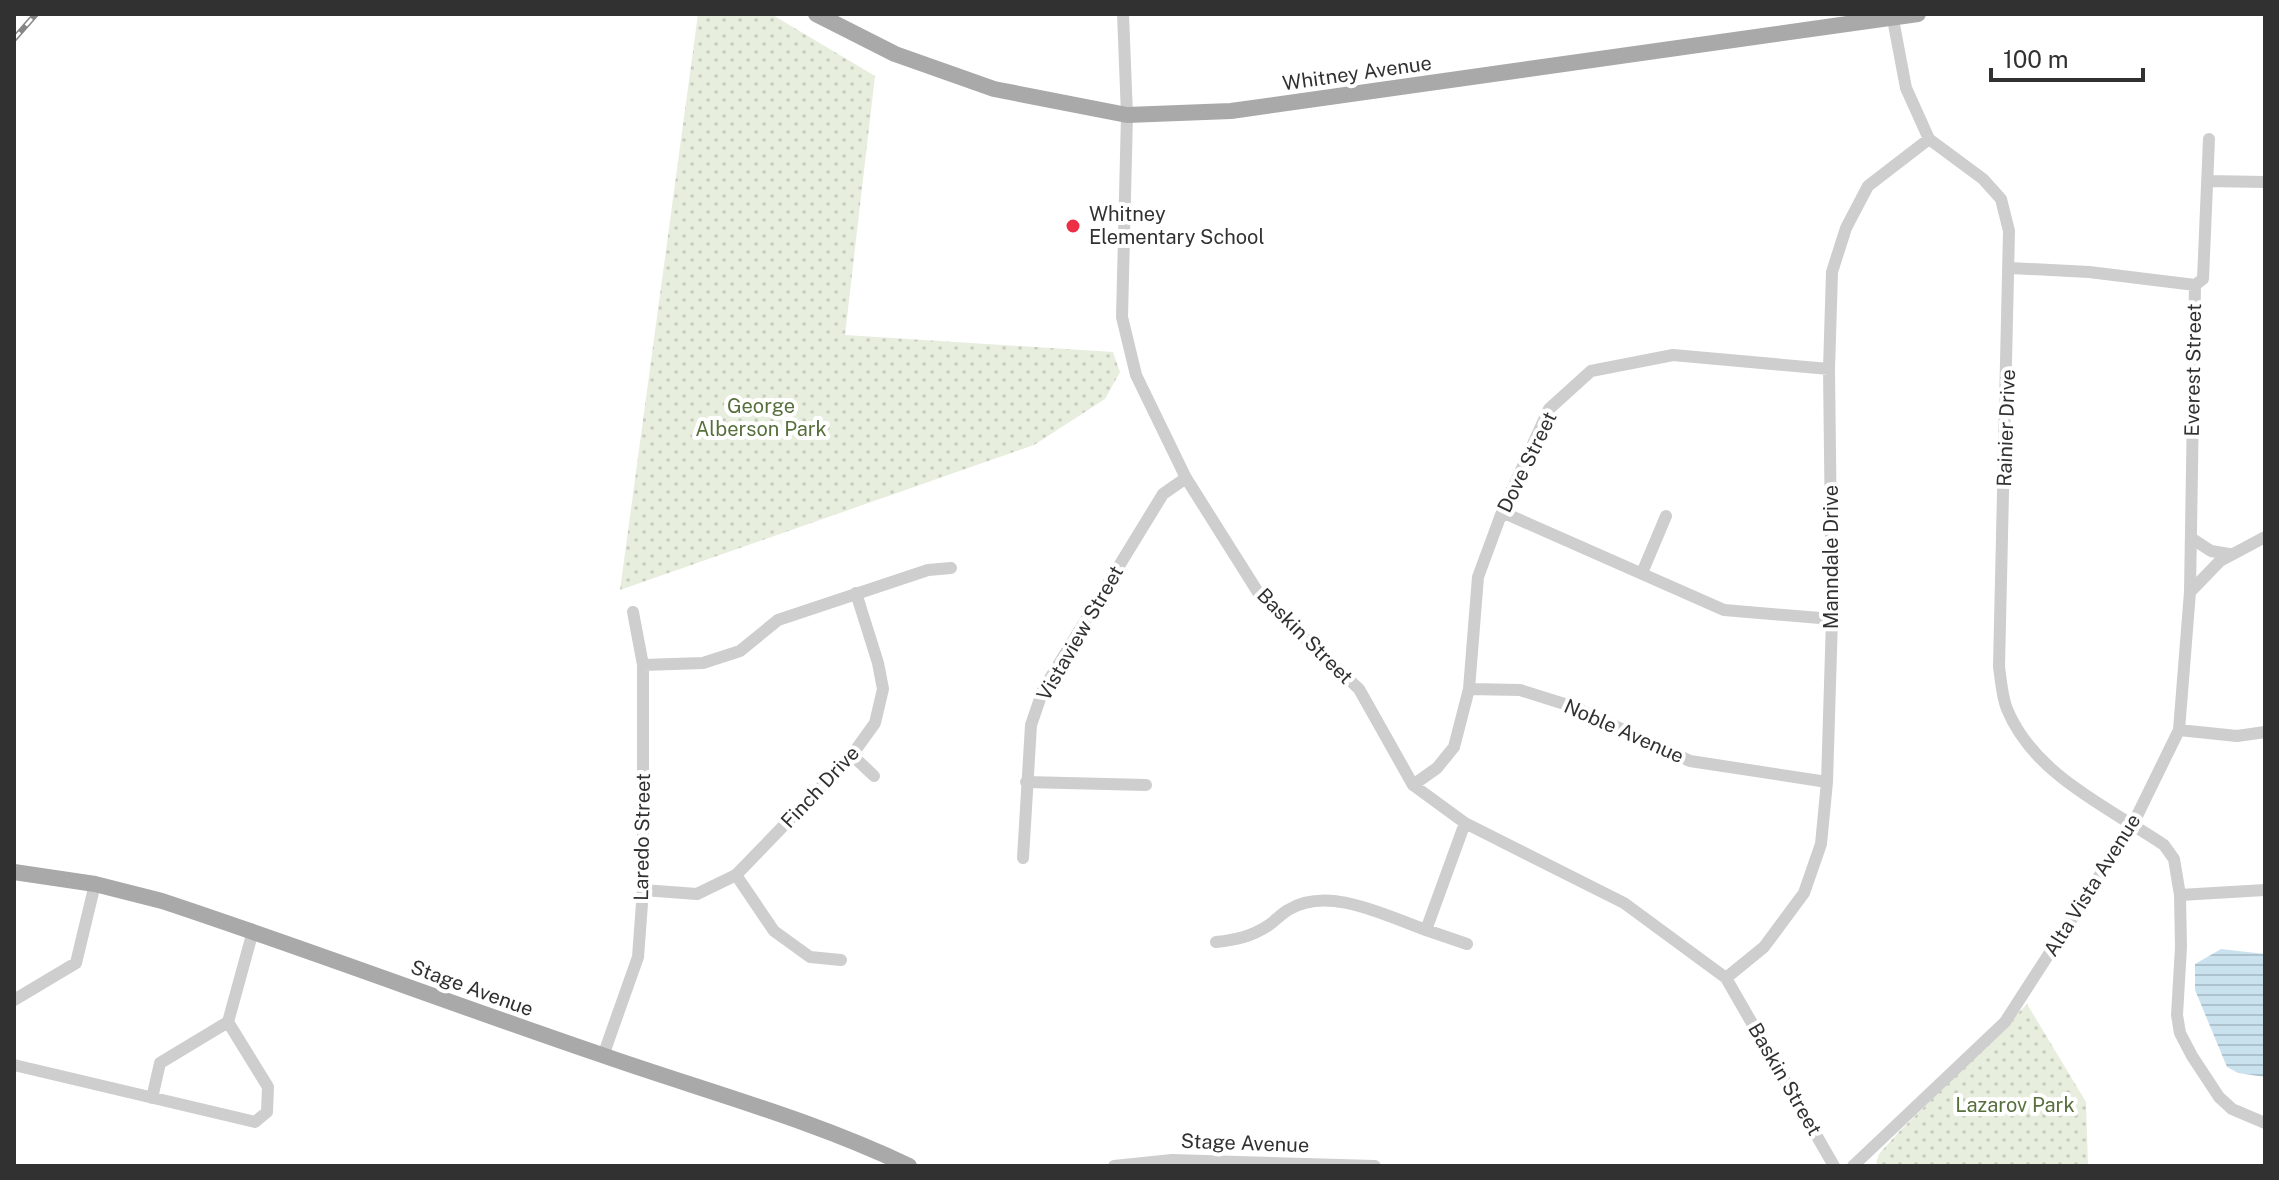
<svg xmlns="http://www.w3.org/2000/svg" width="2279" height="1180" viewBox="0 0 2279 1180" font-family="'Public Sans',sans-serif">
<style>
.green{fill:url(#green-dots)}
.water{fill:url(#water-rules)}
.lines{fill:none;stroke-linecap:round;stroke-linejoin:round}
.minor{stroke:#cecece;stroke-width:12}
.major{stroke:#a9a9a9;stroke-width:16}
.rail-casing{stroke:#868686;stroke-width:6}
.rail{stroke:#fff;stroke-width:3;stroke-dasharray:9;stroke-linecap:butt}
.poi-dot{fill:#ec2e46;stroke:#fff;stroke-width:3}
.labels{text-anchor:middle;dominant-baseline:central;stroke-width:8;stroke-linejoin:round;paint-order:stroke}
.street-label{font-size:20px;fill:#313131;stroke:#fff}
.poi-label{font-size:20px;fill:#313131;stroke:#fff;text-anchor:start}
.park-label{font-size:20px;fill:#566f3b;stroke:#fff}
</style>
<defs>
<pattern id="green-dots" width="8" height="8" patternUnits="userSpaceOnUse" patternTransform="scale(2)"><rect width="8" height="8" fill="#e7eede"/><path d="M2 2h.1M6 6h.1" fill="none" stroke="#c7cdbf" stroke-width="1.8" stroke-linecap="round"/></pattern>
<pattern id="water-rules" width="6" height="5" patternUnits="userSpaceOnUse" patternTransform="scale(2)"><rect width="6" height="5" fill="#cae2ee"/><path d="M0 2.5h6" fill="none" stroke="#aec2cd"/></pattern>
</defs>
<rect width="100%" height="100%" fill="#fff"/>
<path class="green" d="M698,14H771L875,76L845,335L1113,352L1120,372L1105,399L1034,445L620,590Z
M2027,1004L2086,1102L2088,1166H1880L1876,1163L1879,1154L1898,1133Z"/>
<path class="water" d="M2221,949L2265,954V1077L2238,1073L2227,1067L2195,990V964Z"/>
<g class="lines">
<path class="minor" d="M1123,14L1127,115L1122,317L1136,375L1186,478L1261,597L1359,689L1413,785L1465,823L1624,903L1726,978L1834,1166
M1892,14L1906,88L1929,139L1983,179L2001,199L2009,231L1999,667C2001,680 2002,697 2007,709C2034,775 2108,807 2164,845L2174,859L2180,895L2181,947L2177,1015L2180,1033L2192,1056L2219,1097L2232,1109L2265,1123
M2207,181L2265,182
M2010,268L2089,272L2195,285
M2195,285L2203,279L2209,139
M1502,512L1724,610L1832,619
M2191,538L2211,551L2229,554
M1642,573L1666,516
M2190,592L2220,561L2265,537
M643,665L703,663L740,651L778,620L928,570L951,568
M1469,689L1520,690L1574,707L1690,761L1827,782
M2179,730L2237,736L2265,732
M852,755L874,776
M1026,782L1146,785
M1413,785L1437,768L1454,747L1469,689L1478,577L1502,512L1549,409L1591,371L1673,355L1829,369
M1023,858L1031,725L1043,690L1163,494L1186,478
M736,875L774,931L810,957L841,960
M643,890L697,894L736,875L852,755L875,723L883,689L878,663L856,593
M2180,895L2265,890
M1426,930L1467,944
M1216,942C1235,940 1251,937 1269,925C1275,921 1281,914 1288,910C1329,885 1386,916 1426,930L1465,823
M1726,978L1764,947L1804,893L1821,844L1827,782L1832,619L1829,369L1832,272L1846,228L1868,186L1929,139
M14,1000L76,963L95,884
M228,1022L253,931
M603,1056L638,957L643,890V665L633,612
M14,1065L255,1122L267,1112L268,1087L228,1022
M152,1098L160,1063L228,1022
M1114,1166L1172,1160L1375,1166
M1853,1166L2005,1022L2133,824L2179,730L2190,592L2195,285"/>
<path class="major" d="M816,14L895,54L994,89L1127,115L1231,111L1918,14
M14,872L95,884L162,901C310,950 455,1005 602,1055C705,1091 811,1119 909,1166"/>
<defs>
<path id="rail" d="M14,39L36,14"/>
</defs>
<use href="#rail" class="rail-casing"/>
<use href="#rail" class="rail"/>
</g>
<circle class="poi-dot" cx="1073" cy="226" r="8"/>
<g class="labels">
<g class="street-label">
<text transform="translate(1357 73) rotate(-8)">Whitney Avenue</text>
<text transform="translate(2193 370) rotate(-89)">Everest Street</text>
<text transform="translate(2006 428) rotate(-88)">Rainier Drive</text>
<text transform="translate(1527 462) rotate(-64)">Dove Street</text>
<text transform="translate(1831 557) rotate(-90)">Manndale Drive</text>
<text transform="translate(1080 633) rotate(-60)">Vistaview Street</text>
<text transform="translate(1305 636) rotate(45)">Baskin Street</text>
<text transform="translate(1624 731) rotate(24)">Noble Avenue</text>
<text transform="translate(820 787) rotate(-47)">Finch Drive</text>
<text transform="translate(642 837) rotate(-89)">Laredo Street</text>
<text transform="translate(2092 885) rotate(-58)">Alta Vista Avenue</text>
<text transform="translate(472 988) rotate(20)">Stage Avenue</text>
<text transform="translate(1785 1079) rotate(60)">Baskin Street</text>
<text transform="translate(1245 1143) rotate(2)">Stage Avenue</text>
</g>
<g class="poi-label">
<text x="1089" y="214">Whitney<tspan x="1089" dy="23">Elementary School</tspan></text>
</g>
<g class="park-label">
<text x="761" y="406">George<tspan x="761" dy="23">Alberson Park</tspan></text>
<text x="2015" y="1105">Lazarov Park</text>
</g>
</g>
<rect width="2279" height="1180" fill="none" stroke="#313131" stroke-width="32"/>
<path d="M1991 68v12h152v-12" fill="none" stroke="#313131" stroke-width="4"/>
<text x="2003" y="68" font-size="24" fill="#313131" stroke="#ffffff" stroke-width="6" paint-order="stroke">100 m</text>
</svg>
